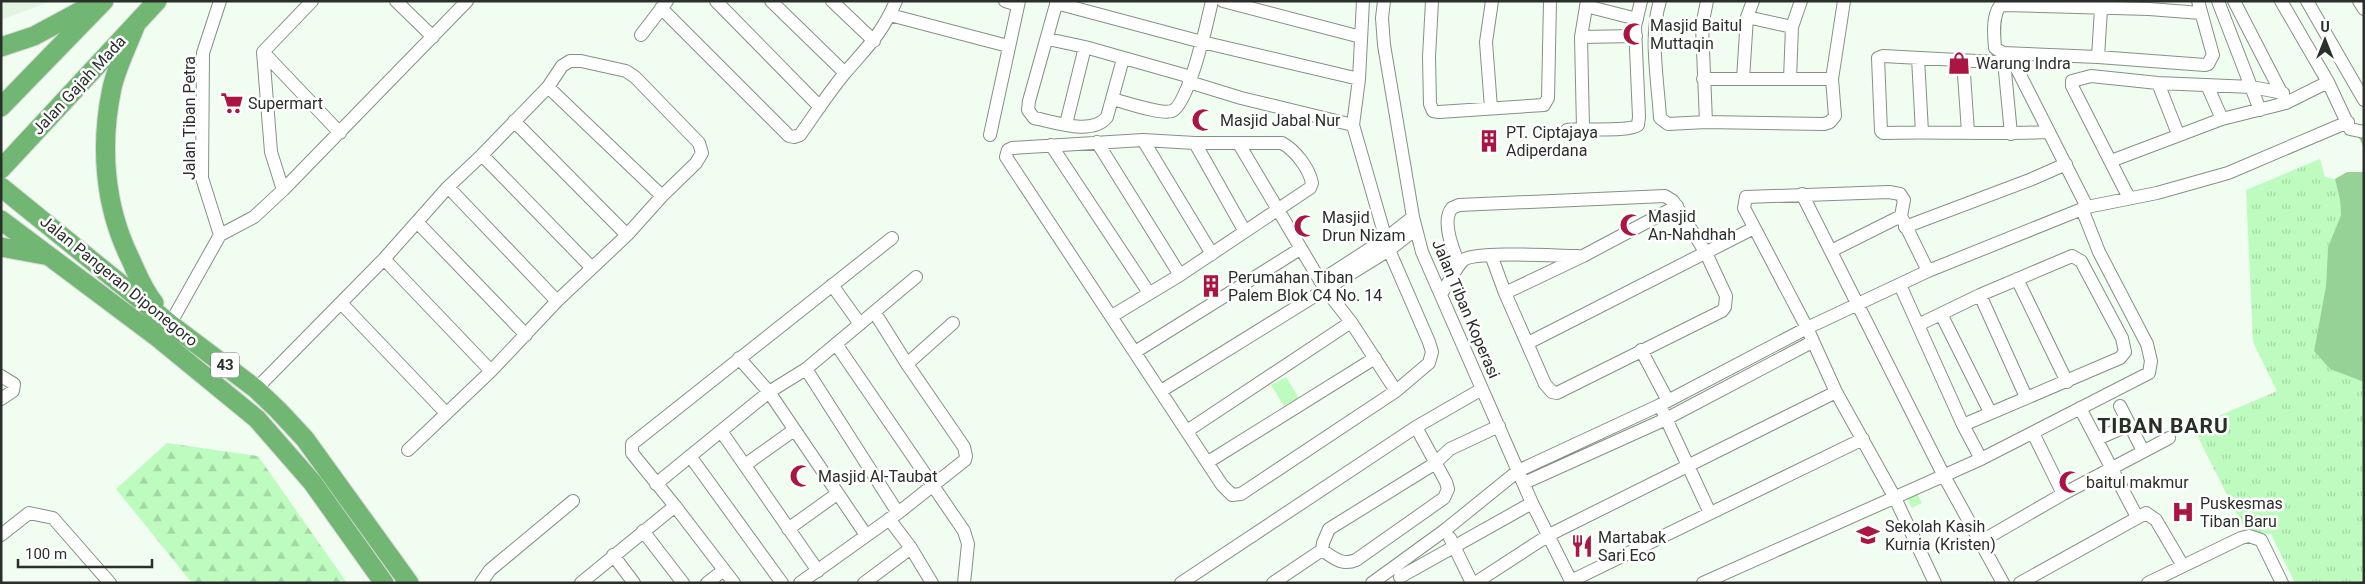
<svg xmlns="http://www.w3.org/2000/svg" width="2365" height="584" viewBox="0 0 2365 584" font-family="Roboto,sans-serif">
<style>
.built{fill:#e4f4e3}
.grass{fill:url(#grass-tufts)}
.forest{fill:url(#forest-firs)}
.pitch{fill:#befbbe}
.water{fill:#96d295}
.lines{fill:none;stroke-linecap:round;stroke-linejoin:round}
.stream{stroke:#96d295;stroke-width:2.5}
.minor-casing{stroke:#869086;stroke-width:14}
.highway-casing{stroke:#d9dad9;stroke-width:21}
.minor{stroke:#fff;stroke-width:12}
.highway{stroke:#72b673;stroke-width:19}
.labels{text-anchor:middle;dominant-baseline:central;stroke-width:5;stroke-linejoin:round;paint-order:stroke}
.shield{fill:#fff;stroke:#6b6d6b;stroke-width:1}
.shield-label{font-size:15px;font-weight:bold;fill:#2b2f2b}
.poi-label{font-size:16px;fill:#2b2f2b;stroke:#fff;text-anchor:start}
.street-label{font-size:16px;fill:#2b2f2b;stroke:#fff}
.district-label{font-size:21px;font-weight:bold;letter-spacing:1px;fill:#272f26;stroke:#fff}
</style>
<defs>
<pattern id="grass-tufts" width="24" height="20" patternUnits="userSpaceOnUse" patternTransform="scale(1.25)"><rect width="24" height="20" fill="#befbbe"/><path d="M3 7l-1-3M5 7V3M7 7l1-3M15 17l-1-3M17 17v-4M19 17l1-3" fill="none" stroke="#a3d7a3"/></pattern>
<pattern id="forest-firs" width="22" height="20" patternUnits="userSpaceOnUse" patternTransform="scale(1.25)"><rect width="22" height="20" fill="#befbbe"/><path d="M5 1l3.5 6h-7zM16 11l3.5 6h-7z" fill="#a3d7a3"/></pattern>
</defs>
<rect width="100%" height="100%" fill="#f2fdf2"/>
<path class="built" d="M1,1H52L1,20Z"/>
<path class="grass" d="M2320,159L2325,177L2335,179L2340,200L2341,215L2328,247L2326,286L2314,351L2330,369L2364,382V583H2295L2271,534L2245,531L2193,427L2277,391L2253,342L2246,190Z
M1917,494L1922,503L1912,508L1907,499Z"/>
<path class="forest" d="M167,443L258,456L347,583H192L116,489Z"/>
<path class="pitch" d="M1286,377L1299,398L1284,406L1271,385Z"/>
<path class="water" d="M2347,172H2364V382L2330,369L2314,351L2326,286L2328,247L2341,215L2340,200L2335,179Z"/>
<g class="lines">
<path class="stream" d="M2359,135L2364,145"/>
<defs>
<path id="minor" d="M396,1L433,37
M716,1L820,107
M771,1L845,73
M832,1L874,41
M1005,1L1018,5
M1057,1L1029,101L1028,110L1034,118C1055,122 1092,136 1107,117L1123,59
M1223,1L1361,37
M1384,1L1382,18L1384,45L1413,217L1422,252L1532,503L1572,583
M1432,1L1429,57L1430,104L1433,111L1439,112L1544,105L1548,98L1550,1
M1660,1C1649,35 1658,82 1660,118L1668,124L1706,122L1824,124L1830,122L1835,116L1832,79L1844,1
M2198,1L2213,55L2208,64L2205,65L2098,57L2003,53L1995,48C1994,36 1992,16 2000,6L2004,5L2149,9L2201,13
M2218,1L2260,110
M2234,1L2284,98
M2281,1L2328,82L2350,129L2364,132
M2307,1L2364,100
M2359,1L2364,9
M1056,3L1202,42L1359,79
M1586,6L1637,19
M661,8L789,136L794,137L800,135C815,114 829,92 845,73C867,47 882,34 896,1
M890,15L1008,46
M1747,17L1792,27
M641,35L667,1
M1581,37L1636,36
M1048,39L1085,47L1191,77
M263,52L340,133
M2098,57L2101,9
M1918,58L1922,132
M1963,60L1968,132
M2004,61L2011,134
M1703,79H1832
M1743,79L1747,17L1753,1
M1790,79L1792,27L1801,1
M1189,82L1241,98L1353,125
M2158,83L2178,134
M2207,85L2222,119
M548,87L662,196
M1112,99C1125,102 1161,115 1172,111C1188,106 1208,20 1212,1
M1491,108L1486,42L1492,1
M514,121L627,235
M1706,122L1702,26L1707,1
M1066,124L1085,47
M1583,128L1581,37L1587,1
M1567,130C1583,128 1630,132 1638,125L1639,117L1635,26L1641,1
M2048,132C1993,135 1938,131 1883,133L1881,131L1878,58L1883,56L2014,63L2087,207
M990,135L1019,1
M1143,140L1212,254
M1097,142L1180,275
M1195,143L1244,230
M1239,144L1325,289L1351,322L1396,391
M1051,145L1149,293
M482,155L592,268
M2111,161L2222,119L2286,103L2328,82
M448,187L557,301
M283,190L271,152L263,52L312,1
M1802,194L1944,476L2003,583
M2129,198L2072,86V81L2091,76L2158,83L2252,87L2283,93
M417,222L526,335
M1905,227L2032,179L2066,164
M220,235L254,217L283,190L467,1
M1831,251L1901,216
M384,259L491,371
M1459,264C1453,250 1441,221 1452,208L1459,205L1665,196L1673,201L1706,253L1726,296L1725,307L1722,311L1557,393L1552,392L1545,384L1505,293L1491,255
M1928,271L1901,216L1904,200L1900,194L1889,192L1746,197L1744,208L1807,328L1836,392L1895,498L1935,583
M2017,279L2067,382
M1320,281L1385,239L1413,217
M832,285L860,324
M1900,285L1963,425L1981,459
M1505,293L1583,256L1677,206
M1441,294C1448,285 1457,264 1465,259C1482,251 1556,256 1578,256
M1980,295L2026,397
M341,303L446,413
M1941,314L1990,412
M1112,316L1180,275L1310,188L1312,183C1309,168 1295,150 1282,143H1195L1143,140L1012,148L1008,150L1006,157L1222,485L1232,495L1241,494L1396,391L1429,363L1432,352L1429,342L1389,250L1353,125L1359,79L1363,1
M170,324L220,235L202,178L203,53L220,1
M1918,325L1980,295L2072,256L2081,261L2122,338L2125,352L2120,358L1963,425
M1528,343L1754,228
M836,344L964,531L968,544L964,583
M1641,350L1668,401
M1135,352L1300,249
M739,358L769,392L866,535
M907,364L953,323
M806,369L898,513
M1,376L14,384L13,391L1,399
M256,389L384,259L448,187L482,155L548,87L562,66L570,61H581L626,71L635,77L699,143L702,153L696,163L662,196L627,235L557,301L491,371L408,450
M1161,391L1389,250L1416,229
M2120,406L2143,451
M2080,408L2137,517
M1663,412L1710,513
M1416,427L1446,482L1448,489L1444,498L1356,560C1342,566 1334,558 1322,550L1323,543L1329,529L1434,464L1450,449L1499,426
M721,431L818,571
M1187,431L1351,322
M2033,433L2063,494
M2097,439L2129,425
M690,456L782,583
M1208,462L1375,358
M745,465L794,430
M1524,483L1666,419L1812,342
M656,484L769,392L806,369L916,277
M889,519L911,548L932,583
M788,529L837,494
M643,531L683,583
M1,535L29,513L53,518L110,583
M1450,538L1472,583
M1980,542L2063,494L2169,438
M613,555L634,583
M1400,577L1532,503
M1571,581L1863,439
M481,583L490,570L573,501
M581,583L675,506
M707,583L724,570
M734,583L675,506L632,453V444L892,238
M800,583L898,513L965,460L966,456L964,447L907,364L875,313
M864,583L911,548
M1181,583L1416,427L1482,389
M1273,583L1322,550
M1372,583L1445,530L1518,471L1660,405L1807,328L1928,271L2087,207L2157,193L2228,173L2348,122
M1475,583L1549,535L1836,392
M1703,583L1981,459L2149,373L2151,361L2147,344L2099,252L2082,209
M2020,583L2146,513L2156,520L2183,566
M2148,583L2241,538L2249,536L2261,540L2282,583"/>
<path id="highway" d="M136,24C128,45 117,66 112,88C100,144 104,204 129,256C137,273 142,288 154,303
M1,47L34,36L88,7
M1,107L104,1
M1,169L157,1
M1,187L170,324L256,389L278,410L305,439L409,583
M1,220L157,337L257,419L312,482L384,583
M1,247L44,255"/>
</defs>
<use href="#minor" class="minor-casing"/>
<use href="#highway" class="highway-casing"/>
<use href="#minor" class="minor"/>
<use href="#highway" class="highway"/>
</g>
<defs>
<symbol id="mosque-bare" viewBox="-9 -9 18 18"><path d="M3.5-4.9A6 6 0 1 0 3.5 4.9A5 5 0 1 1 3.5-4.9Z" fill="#aa1543" stroke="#fff" stroke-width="2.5" paint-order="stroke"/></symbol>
<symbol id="shop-bare" viewBox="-9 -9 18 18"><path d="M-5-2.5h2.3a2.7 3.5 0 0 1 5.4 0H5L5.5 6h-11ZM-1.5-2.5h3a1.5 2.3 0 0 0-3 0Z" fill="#aa1543" stroke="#fff" stroke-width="2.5" paint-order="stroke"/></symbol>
<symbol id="supermarket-bare" viewBox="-9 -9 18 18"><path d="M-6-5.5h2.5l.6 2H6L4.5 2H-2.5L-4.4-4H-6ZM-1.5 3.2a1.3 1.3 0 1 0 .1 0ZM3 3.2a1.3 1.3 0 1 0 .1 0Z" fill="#aa1543" stroke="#fff" stroke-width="2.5" paint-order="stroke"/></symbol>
<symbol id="building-bare" viewBox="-9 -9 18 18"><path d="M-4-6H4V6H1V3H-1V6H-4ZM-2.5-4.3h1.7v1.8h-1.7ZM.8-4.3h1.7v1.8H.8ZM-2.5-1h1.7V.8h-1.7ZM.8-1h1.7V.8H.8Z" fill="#aa1543" stroke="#fff" stroke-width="2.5" paint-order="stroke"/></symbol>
<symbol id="hospital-bare" viewBox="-9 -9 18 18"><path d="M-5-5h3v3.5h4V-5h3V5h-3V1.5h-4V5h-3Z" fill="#aa1543" stroke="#fff" stroke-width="2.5" paint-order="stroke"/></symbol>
<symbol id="school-bare" viewBox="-9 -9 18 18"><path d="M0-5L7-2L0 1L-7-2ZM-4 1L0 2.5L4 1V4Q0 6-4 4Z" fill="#aa1543" stroke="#fff" stroke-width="2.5" paint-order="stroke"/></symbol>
<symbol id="restaurant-bare" viewBox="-9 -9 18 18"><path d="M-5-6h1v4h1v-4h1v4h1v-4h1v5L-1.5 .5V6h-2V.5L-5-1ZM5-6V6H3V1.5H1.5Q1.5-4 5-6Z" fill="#aa1543" stroke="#fff" stroke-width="2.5" paint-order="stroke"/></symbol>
</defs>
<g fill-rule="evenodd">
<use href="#mosque-bare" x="1618" y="18" width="32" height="32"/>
<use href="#shop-bare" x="1943" y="47" width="32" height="32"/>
<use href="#supermarket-bare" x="216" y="87" width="32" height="32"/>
<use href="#mosque-bare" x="1187" y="104" width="32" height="32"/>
<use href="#building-bare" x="1473" y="125" width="32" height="32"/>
<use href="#mosque-bare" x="1615" y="209" width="32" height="32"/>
<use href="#mosque-bare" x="1289" y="210" width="32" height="32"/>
<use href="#building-bare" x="1195" y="270" width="32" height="32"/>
<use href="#mosque-bare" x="785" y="460" width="32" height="32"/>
<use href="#mosque-bare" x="2054" y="466" width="32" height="32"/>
<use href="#hospital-bare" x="2167" y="496" width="32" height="32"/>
<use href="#school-bare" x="1852" y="519" width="32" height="32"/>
<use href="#restaurant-bare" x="1566" y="530" width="32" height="32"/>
</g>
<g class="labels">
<rect class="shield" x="211" y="352.5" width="28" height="25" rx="4"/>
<g class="shield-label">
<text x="225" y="365">43</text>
</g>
<g class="poi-label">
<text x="1650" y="25">Masjid Baitul<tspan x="1650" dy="18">Muttaqin</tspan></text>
<text x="1976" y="63">Warung Indra</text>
<text x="248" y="103">Supermart</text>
<text x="1220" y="120">Masjid Jabal Nur</text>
<text x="1506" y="132">PT. Ciptajaya<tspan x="1506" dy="18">Adiperdana</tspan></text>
<text x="1648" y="216">Masjid<tspan x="1648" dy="18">An-Nahdhah</tspan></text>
<text x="1322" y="217">Masjid<tspan x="1322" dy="18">Drun Nizam</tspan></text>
<text x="1228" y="277">Perumahan Tiban<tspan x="1228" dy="18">Palem Blok C4 No. 14</tspan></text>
<text x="818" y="476">Masjid Al-Taubat</text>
<text x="2086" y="482">baitul makmur</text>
<text x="2200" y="503">Puskesmas<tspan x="2200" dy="18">Tiban Baru</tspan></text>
<text x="1885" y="526">Sekolah Kasih<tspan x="1885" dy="18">Kurnia (Kristen)</tspan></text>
<text x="1598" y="537">Martabak<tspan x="1598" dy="18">Sari Eco</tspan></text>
</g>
<g class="street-label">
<text transform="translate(79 85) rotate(-47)">Jalan Gajah Mada</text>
<text transform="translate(189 118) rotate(-90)">Jalan Tiban Petra</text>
<text transform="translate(119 281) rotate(39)">Jalan Pangeran Diponegoro</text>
<text transform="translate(1466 309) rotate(67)">Jalan Tiban Koperasi</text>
</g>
<g class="district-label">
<text x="2163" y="426">TIBAN BARU</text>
</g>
</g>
<rect width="2365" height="584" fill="none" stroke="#2b2f2b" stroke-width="5"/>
<g transform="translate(2325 40)" stroke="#ffffff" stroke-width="4" paint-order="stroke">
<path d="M0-4L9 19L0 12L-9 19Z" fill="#2b2f2b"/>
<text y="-8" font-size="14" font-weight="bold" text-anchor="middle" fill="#2b2f2b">U</text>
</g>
<path d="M18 559v8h134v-8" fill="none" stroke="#2b2f2b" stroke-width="2.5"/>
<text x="25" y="559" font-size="15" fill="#2b2f2b" stroke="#ffffff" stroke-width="4" paint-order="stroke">100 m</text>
</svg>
